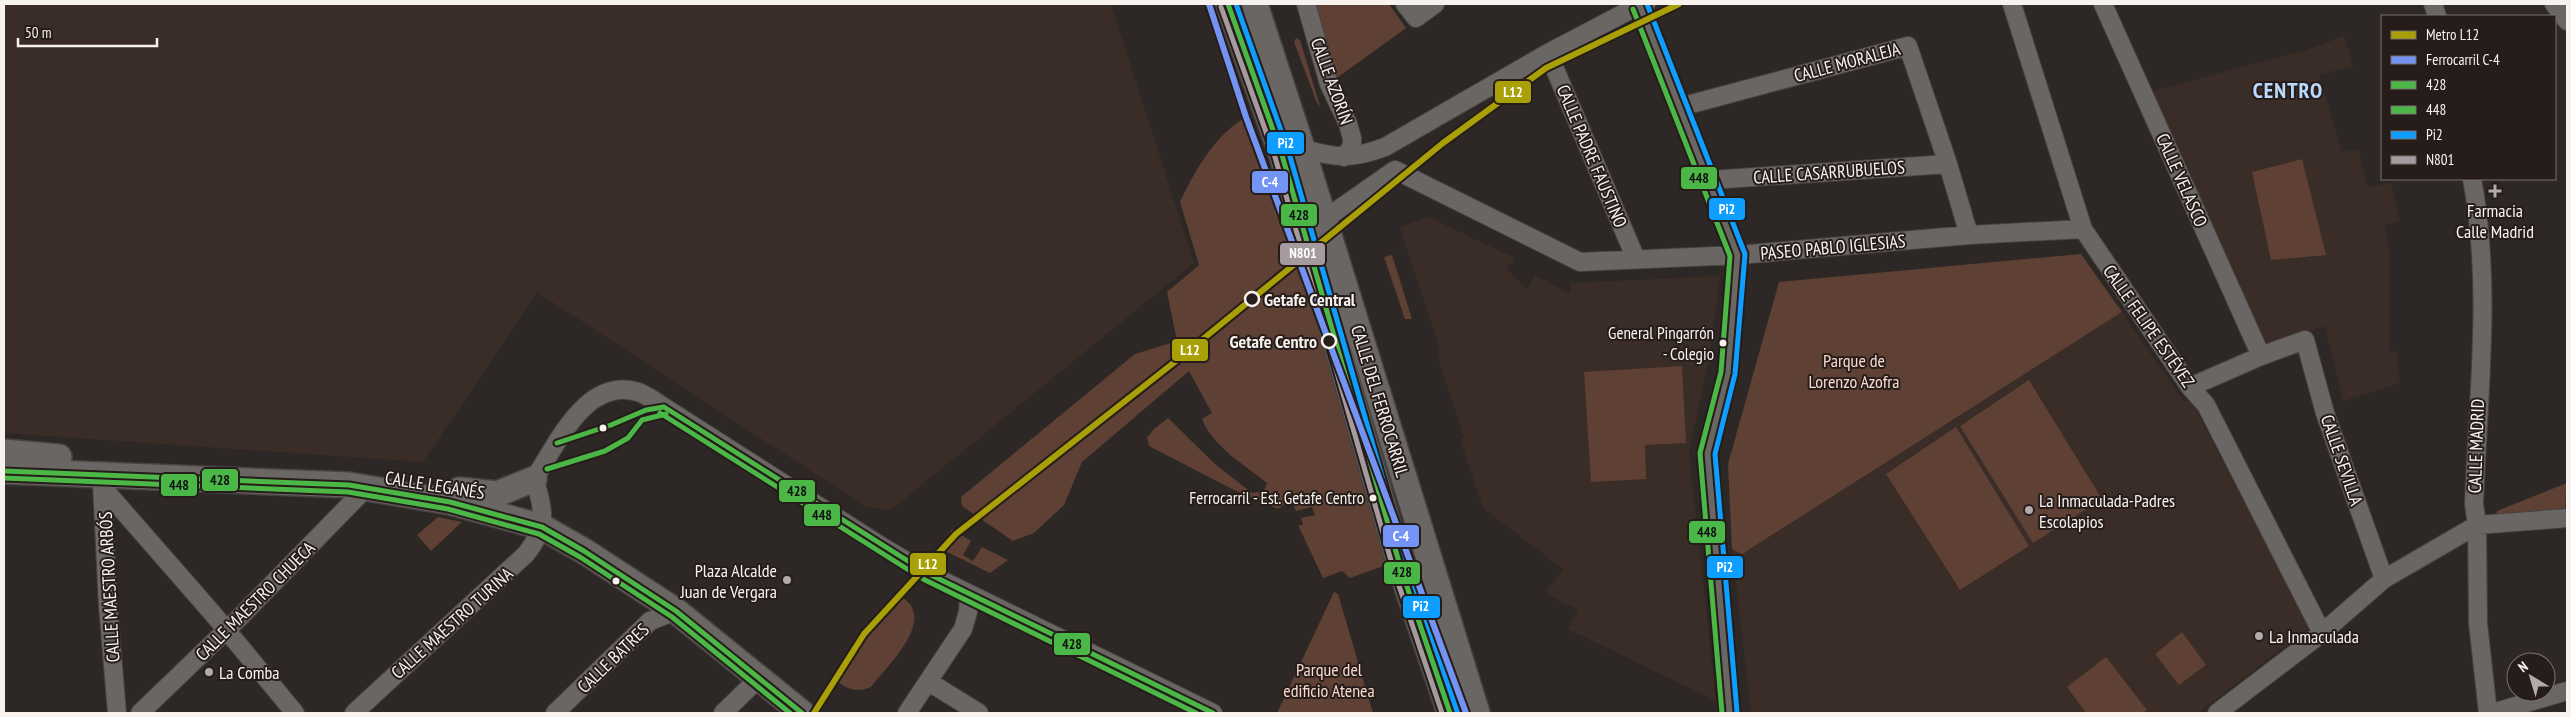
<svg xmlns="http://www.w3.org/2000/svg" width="2571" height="717" viewBox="0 0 2571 717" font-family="'PT Sans Narrow',sans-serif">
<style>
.built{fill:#3a2c26}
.green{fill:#5e4034}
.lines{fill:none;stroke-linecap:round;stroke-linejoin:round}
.street-casing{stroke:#464340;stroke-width:20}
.secondary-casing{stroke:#464340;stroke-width:28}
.street{stroke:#6a6664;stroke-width:18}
.secondary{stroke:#6a6664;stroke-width:25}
.bus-1-casing{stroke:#261d1a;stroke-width:9}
.bus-2-casing{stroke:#261d1a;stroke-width:9}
.bus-3-casing{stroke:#261d1a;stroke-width:9}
.bus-4-casing{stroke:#261d1a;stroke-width:9}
.bus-1{stroke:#4ab747;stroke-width:5}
.bus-2{stroke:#4ab747;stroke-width:5}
.bus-3{stroke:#0d9eff;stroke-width:5}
.bus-4{stroke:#a59a9d;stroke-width:5}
.rail-1-casing{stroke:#261d1a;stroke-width:10}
.rail-1{stroke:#7394f5;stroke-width:6}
.metro-1-casing{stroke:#261d1a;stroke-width:10}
.metro-1{stroke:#a99f06;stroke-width:6}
.poi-dot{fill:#b1aba9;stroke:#261d1a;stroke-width:2}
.stop-dot{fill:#261d1a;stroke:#f8f2ef;stroke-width:2.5}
.bus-dot{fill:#f8f2ef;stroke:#261d1a;stroke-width:2}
.labels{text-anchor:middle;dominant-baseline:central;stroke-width:4;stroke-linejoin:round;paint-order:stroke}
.bus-label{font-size:17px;fill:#f8f2ef;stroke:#261d1a;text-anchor:end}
.street-label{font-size:18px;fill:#f8f2ef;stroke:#261d1a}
.poi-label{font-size:18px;fill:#f8f2ef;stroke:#261d1a;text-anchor:start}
.stop-label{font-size:18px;font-weight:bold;fill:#f8f2ef;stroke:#261d1a;text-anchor:start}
.park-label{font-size:18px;fill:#f8dace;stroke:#261d1a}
.district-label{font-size:22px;font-weight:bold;letter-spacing:1px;fill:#bbd9fd;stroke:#261d1a}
.line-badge{stroke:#261d1a;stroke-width:2}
.badge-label{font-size:14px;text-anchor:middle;font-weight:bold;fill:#fff}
.pale-badge-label{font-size:14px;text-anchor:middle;font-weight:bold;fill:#111}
</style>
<rect width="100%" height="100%" fill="#2d2826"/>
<path class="built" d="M4,4H1111L1194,263L891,510L866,507L537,292L423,462L4,433Z
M2344,36L2353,66L2319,75L2342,152L2358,149L2368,187L2391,183L2400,221L2384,225L2389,246V353L2397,351L2400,383L2343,401L2325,326L2261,350L2149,92L2306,50Z
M1428,217L1515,258L1507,269L1527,290L1535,275L1570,294L1571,283L1720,276L1709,360L1689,452L1716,701L1568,629L1578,610L1545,593L1563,569L1483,508L1460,439L1464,437L1438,359L1439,347L1400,227Z
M2122,312L2184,402L2190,399L2310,627L2198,713H1751L1732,549L1742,554Z"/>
<path class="green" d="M1310,4H1389L1406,28L1334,80Z
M1296,38L1300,40L1320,106L1317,103L1294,42Z
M1248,116L1307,290L1389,564L1350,578L1342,571L1323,578L1298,525H1303L1301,518L1315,515L1312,507L1296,511L1291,499L1278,509L1230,488L1149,446L1147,438L1154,429L1168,418L1215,464L1252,493L1264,491L1267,483C1245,465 1212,446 1202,419L1212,413L1189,371L1082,462L1064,505L1034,533L1013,541L962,506L961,497L1135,354L1177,341L1167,292L1199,265L1180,202C1196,169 1215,134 1248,116Z
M2302,159L2326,255L2271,260L2252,172Z
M2081,254L2122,312L1742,554L1732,549L1728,464L1779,282Z
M1392,255L1412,319H1405L1384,257Z
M1682,366L1686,443L1645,445L1646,479L1591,482L1584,372Z
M2029,380L2102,499L2033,543L1960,426Z
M1956,427L2029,546L1960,590L1886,474Z
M2567,483L2565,508L2497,516V511Z
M438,517L462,522L431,551L417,535Z
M952,529L971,541L963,555L973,561L982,547L1008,560L990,573L941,549Z
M1334,592L1338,594L1373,713H1277Z
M897,593C903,598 911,603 913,610C922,633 885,669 871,687C856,693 847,689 835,680Z
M2182,632L2206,665L2179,685L2155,654Z
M2106,657L2147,710L2142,713H2086L2067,687Z"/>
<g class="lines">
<defs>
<path id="street" d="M1306,4L1329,84L1348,124L1352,138V146L1344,157
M1405,4L1416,18L1435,4
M1639,4L1738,255L1728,373L1707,453L1730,713
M2012,4L2083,229L2190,387L2206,405L2322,633
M2103,4L2261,356
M2433,4L2437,16
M2554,4L2567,21
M1548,53L1636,259
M1680,107L1908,46L1948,164L1969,235
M1302,148C1336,159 1353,159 1385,147L1548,53L1630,10L1646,4
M1395,170L1580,262L1738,255L1969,235L2083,229
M2472,179C2492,283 2478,398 2474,504L2477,525L2478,623L2488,713
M1710,180L1948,164
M1332,214L1395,170
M2190,387L2261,356L2305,340L2325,413L2384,579
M102,484L108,606L117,713
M104,489L214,615L295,713
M929,682L979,713
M140,713L241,616L367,487
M354,713L526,554C547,528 545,510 534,479C557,445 587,373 641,393C649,397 657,402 664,407L881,546L927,573L1213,713
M555,713L650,621L676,611
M723,713L758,679
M907,713L963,629L968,612L969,595
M2217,713L2322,633L2384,579L2477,525L2567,518
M2492,713L2567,691"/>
<path id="secondary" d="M1228,4L1282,155L1401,569L1450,713
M1255,4L1302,148L1477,713
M4,452L59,457
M4,471L349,485L450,502L542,527L584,551L676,611L802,713
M459,490L497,494L534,479"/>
</defs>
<use href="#street" class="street-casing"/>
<use href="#secondary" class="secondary-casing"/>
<use href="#street" class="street"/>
<use href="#secondary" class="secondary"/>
<defs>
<path id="bus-1" d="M1228,4L1282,155L1401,569L1450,713
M664,407L927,573L1213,713
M557,443L611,425L646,410L664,407
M4,471L349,485L450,502L542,527L584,551L676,611L802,713"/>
<path id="bus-2" d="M1633,9L1730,256L1721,372L1700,453L1722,713
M660,413L923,579L1196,713
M547,469L605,451L628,438L642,420L666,414
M4,478L348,492L448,509L539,534L580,557L672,617L790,713"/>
<path id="bus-3" d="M1236,4L1289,153L1408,567L1457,711
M1647,4L1745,254L1735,374L1715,454L1737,712"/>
<path id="bus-4" d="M1221,7L1275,157L1394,571L1442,713"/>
</defs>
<use href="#bus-1" class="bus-1-casing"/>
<use href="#bus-2" class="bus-2-casing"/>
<use href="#bus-3" class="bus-3-casing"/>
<use href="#bus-4" class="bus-4-casing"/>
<use href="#bus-1" class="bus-1"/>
<use href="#bus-2" class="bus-2"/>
<use href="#bus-3" class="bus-3"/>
<use href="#bus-4" class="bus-4"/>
<defs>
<path id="rail-1" d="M1209,4L1246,117L1466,713"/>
</defs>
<use href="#rail-1" class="rail-1-casing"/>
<use href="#rail-1" class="rail-1"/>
<defs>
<path id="metro-1" d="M814,713L864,634L956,534L1176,361L1443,143L1546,68L1679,4"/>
</defs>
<use href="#metro-1" class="metro-1-casing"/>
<use href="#metro-1" class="metro-1"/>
</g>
<g class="poi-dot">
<path d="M2492.5 183.5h5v5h5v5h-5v5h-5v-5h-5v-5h5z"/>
<circle cx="2029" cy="510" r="5"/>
<circle cx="787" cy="580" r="5"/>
<circle cx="2259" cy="636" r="5"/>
<circle cx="209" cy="672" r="5"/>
</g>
<g class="stop-dot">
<circle cx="1252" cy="299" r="7"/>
<circle cx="1329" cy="341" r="7"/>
</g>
<g class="bus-dot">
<circle cx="1723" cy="343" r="4.5"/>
<circle cx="603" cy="428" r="4.5"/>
<circle cx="1373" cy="498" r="4.5"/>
<circle cx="616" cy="581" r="4.5"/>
</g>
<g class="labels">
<g class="bus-label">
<text x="1714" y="333">General Pingarrón<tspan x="1714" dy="21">- Colegio</tspan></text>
<text x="1364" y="498">Ferrocarril - Est. Getafe Centro</text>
</g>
<g class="street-label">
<text transform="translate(1847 62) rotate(-15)">CALLE MORALEJA</text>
<text transform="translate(1332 81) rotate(70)">CALLE AZORÍN</text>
<text transform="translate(1592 156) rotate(67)">CALLE PADRE FAUSTINO</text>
<text transform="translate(1829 172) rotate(-4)">CALLE CASARRUBUELOS</text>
<text transform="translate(2182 180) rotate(66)">CALLE VELASCO</text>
<text transform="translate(1833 247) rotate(-5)">PASEO PABLO IGLESIAS</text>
<text transform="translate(2149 326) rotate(55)">CALLE FELIPE ESTÉVEZ</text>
<text transform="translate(1380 401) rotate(73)">CALLE DEL FERROCARRIL</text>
<text transform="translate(2476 446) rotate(-88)">CALLE MADRID</text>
<text transform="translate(2342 460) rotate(71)">CALLE SEVILLA</text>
<text transform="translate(435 485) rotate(9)">CALLE LEGANÉS</text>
<text transform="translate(109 587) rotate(-93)">CALLE MAESTRO ARBÓS</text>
<text transform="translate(255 601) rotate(-45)">CALLE MAESTRO CHUECA</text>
<text transform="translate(452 623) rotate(-42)">CALLE MAESTRO TURINA</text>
<text transform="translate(613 658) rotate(-44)">CALLE BATRES</text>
</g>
<g class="poi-label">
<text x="2495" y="210" text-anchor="middle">Farmacia<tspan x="2495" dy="21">Calle Madrid</tspan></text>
<text x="2039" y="500">La Inmaculada-Padres<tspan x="2039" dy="21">Escolapios</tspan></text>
<text x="777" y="570" text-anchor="end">Plaza Alcalde<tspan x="777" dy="21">Juan de Vergara</tspan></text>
<text x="2269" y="636">La Inmaculada</text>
<text x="219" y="672">La Comba</text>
</g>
<g class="stop-label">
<text x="1264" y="299">Getafe Central</text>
<text x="1317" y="341" text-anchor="end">Getafe Centro</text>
</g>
<g class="park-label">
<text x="1854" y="360">Parque de<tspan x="1854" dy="21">Lorenzo Azofra</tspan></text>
<text x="1329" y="669">Parque del<tspan x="1329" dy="21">edificio Atenea</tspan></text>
</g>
<g class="district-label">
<text x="2288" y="90">CENTRO</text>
</g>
</g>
<g class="line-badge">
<rect x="1494" y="80" width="38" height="24" rx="5" fill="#a99f06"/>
<rect x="1266" y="131" width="39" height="24" rx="5" fill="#0d9eff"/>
<rect x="1680" y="166" width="38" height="24" rx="5" fill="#4ab747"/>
<rect x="1251" y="170" width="38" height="24" rx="5" fill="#7394f5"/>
<rect x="1708" y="197" width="38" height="24" rx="5" fill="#0d9eff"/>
<rect x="1280" y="203" width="38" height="24" rx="5" fill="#4ab747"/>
<rect x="1279" y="242" width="47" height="24" rx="5" fill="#a59a9d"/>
<rect x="1171" y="338" width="38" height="24" rx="5" fill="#a99f06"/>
<rect x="201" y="468" width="38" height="24" rx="5" fill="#4ab747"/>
<rect x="160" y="473" width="38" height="24" rx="5" fill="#4ab747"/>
<rect x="778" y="479" width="38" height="24" rx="5" fill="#4ab747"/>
<rect x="803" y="503" width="38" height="24" rx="5" fill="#4ab747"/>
<rect x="1688" y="520" width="38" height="24" rx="5" fill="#4ab747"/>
<rect x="1382" y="524" width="38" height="24" rx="5" fill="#7394f5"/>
<rect x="909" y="552" width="38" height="24" rx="5" fill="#a99f06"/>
<rect x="1706" y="555" width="38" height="24" rx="5" fill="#0d9eff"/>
<rect x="1383" y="561" width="38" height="24" rx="5" fill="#4ab747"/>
<rect x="1402" y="595" width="39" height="24" rx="5" fill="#0d9eff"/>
<rect x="1053" y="632" width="38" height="24" rx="5" fill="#4ab747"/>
</g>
<g class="badge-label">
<text x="1513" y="97">L12</text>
<text x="1286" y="148">Pi2</text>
<text x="1270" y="187">C-4</text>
<text x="1727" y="214">Pi2</text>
<text x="1303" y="258">N801</text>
<text x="1190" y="355">L12</text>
<text x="1401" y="541">C-4</text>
<text x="928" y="569">L12</text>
<text x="1725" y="572">Pi2</text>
<text x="1421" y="611">Pi2</text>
</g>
<g class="pale-badge-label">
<text x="1699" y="183">448</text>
<text x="1299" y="220">428</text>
<text x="220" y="485">428</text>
<text x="179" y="490">448</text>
<text x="797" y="496">428</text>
<text x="822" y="520">448</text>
<text x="1707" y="537">448</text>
<text x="1402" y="577">428</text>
<text x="1072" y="649">428</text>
</g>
<rect width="2571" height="717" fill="none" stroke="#f8f2ef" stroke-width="10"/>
<rect x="2381" y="15" width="175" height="165" fill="#261d1a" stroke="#7a726f"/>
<rect x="2391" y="31" width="25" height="8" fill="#a99f06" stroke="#7a726f"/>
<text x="2426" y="40" font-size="15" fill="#f8f2ef">Metro L12</text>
<rect x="2391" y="56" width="25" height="8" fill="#7394f5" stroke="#7a726f"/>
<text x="2426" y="65" font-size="15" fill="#f8f2ef">Ferrocarril C-4</text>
<rect x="2391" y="81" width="25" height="8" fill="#4ab747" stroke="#7a726f"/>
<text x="2426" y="90" font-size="15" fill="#f8f2ef">428</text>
<rect x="2391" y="106" width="25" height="8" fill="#4ab747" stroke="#7a726f"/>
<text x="2426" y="115" font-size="15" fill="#f8f2ef">448</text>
<rect x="2391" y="131" width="25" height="8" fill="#0d9eff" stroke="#7a726f"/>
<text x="2426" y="140" font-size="15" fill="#f8f2ef">Pi2</text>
<rect x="2391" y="156" width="25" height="8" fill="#a59a9d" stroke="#7a726f"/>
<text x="2426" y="165" font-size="15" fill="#f8f2ef">N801</text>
<g transform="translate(2531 677) rotate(322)"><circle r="24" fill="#261d1a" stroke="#7a726f"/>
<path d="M0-4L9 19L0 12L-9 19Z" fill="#b1aba9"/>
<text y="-8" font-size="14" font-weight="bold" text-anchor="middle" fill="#f8f2ef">N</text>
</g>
<path d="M18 38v8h139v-8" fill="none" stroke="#f8f2ef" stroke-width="2.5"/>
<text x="25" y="38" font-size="15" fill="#f8f2ef" stroke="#261d1a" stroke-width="4" paint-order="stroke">50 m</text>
</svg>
